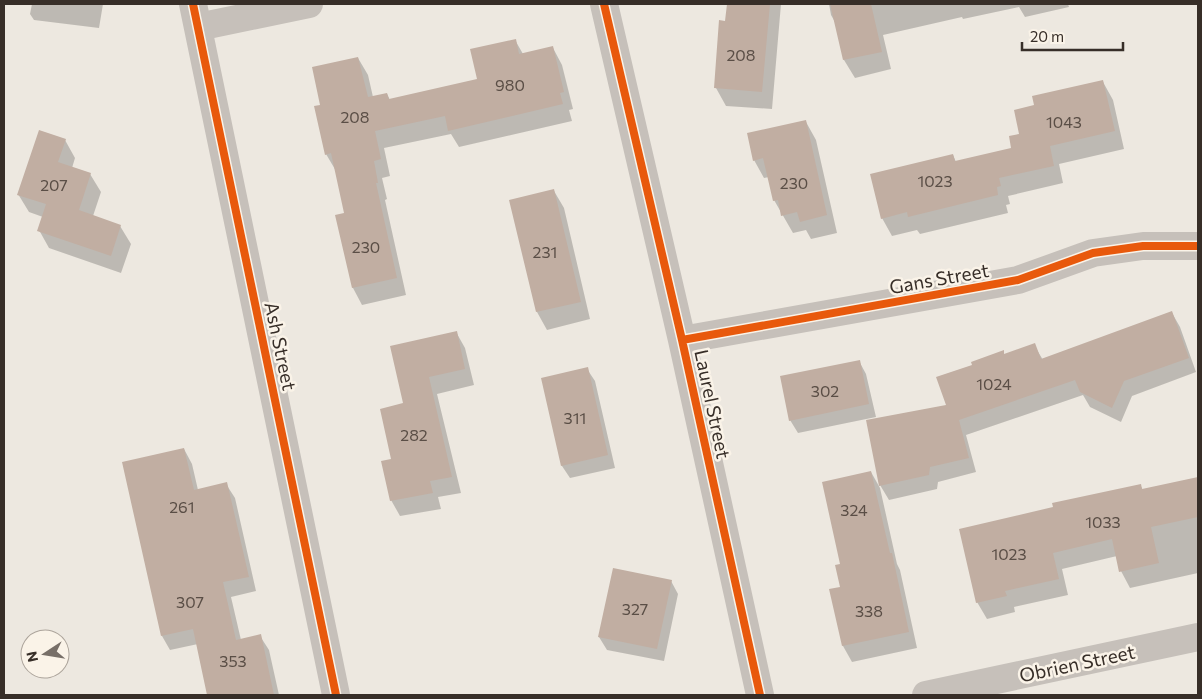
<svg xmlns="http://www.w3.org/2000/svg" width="1202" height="699" viewBox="0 0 1202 699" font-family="Commissioner,sans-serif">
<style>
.shadow{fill:#0003}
.building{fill:#c1aea2}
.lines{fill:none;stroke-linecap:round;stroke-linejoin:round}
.minor{stroke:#c6c0ba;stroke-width:28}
.cycleway-casing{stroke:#faf3e8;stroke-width:11}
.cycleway{stroke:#e8590c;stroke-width:8}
.labels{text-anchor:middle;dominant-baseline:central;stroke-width:5;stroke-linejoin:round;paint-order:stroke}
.number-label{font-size:16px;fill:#5a4e46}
.street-label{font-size:19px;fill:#372e28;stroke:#faf3e8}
</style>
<rect width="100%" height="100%" fill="#ede8e0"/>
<path class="shadow" d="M32,4H103L99,28L34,20L30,14Z
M728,4H781L772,109L726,106L716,88L727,22Z
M829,4H1068L1069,7L1025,17L1019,7L963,19L962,17L883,35L891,69L855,78L844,60L835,22L831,15Z
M515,40L523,54L553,48L562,65L573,109L569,110L572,121L459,147L451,134L384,148L390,176L382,178L387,199L385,200L406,295L362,305L353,288L336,216L346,214L336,171L326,154L322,106L358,58L368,75L373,97L387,94L390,100L479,80Z
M1103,82L1113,100L1124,149L1059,164L1063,183L1008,196L1010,204L1006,205L1008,213L920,234L917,230L892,236L882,218L953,155L956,162L1013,149L1036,106Z
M806,122L816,140L837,233L811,239L806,230L793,233L774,200L769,177L764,178L754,160Z
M65,140L75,158L72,168L90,174L101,192L93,216L120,226L131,244L121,273L49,248L39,230L43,217L29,212L18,194Z
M554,191L564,208L590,319L547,330L537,312L511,201Z
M1172,313L1180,327L1196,372L1132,396L1121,422L1090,407L1083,395L966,435L976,472L938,482L937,489L889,500L880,485L948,406L974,365L1003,352L1005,355L1034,345L1043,360Z
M456,332L465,348L474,385L437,394L461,493L438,497L441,509L400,516L391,500L392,460L404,404Z
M859,361L866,374L876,417L798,433L790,420Z
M587,369L595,381L615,468L570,478L562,466L543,379Z
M184,449L192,464L198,490L226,484L235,498L256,591L231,597L241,640L260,636L269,650L279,695H208L198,644L170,650L162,636Z
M871,472L880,488L897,564L900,570L917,648L852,662L843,646L831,590L841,588L842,565Z
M1198,478V573L1130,588L1121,571L1117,556L1062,569L1068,595L1014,607L1015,612L987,619L977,602L1055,508L1140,485L1143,490Z
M671,581L678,594L664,661L607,650L599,637Z"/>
<path class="building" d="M727,4H770L762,92L714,88L719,20L725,21Z
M830,4H871L882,52L843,60Z
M516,39L519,54L553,46L564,92L560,93L563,104L448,131L445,116L375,131L381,159L374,161L378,183H376L397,278L352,288L335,215L344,213L331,153L325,155L314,106L320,105L312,67L358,57L368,97L387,93L389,99L477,79L470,49Z
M1103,80L1115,131L1050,146L1054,166L999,178L1001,186L997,187L998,195L908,217L907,212L881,219L870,174L953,154L955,161L1011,148L1009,136L1019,134L1014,110L1034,105L1032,96Z
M806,120L827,215L800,222L797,212L781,216L778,200L773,201L763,158L753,161L747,133Z
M39,130L66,139L58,162L91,173L79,210L121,225L111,256L37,231L46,204L17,195Z
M554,189L581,302L536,312L509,200Z
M1172,311L1189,358L1124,381L1112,408L1080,392L1075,380L959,420L969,458L930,467L929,475L879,486L866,420L946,405L936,377L972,365L971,362L1004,350V354L1035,343L1041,359Z
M457,331L465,369L429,377L452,477L430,481L433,493L390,501L381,461L391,459L380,409L403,403L390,346Z
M860,360L869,404L789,421L780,376Z
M588,367L608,455L561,466L541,378Z
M184,448L194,490L227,482L249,577L223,582L236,640L261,634L274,695H207L193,629L161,636L122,462Z
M871,471L890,553H892L909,632L842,646L829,589L840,587L835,565L840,564L822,482Z
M1198,477V517L1151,527L1159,563L1119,572L1112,539L1053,553L1059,579L1005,591L1007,596L976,603L959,529L1053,507L1052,503L1141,484L1142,489Z
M613,568L672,580L657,649L598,637Z"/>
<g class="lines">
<path class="minor" d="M193,4L336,695
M604,4L682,340L760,695
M198,27L309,4
M682,340L1018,280L1093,253L1143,246H1198
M926,695L1198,637"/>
<defs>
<path id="cycleway" d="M193,4L336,695
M604,4L682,340L760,695
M682,340L1018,280L1093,253L1143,246H1198"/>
</defs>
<use href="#cycleway" class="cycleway-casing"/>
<use href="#cycleway" class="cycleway"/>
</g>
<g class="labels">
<g class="number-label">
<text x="741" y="54">208</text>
<text x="510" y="84">980</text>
<text x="355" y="116">208</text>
<text x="1064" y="121">1043</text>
<text x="935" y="180">1023</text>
<text x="794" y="182">230</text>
<text x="54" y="184">207</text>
<text x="366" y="246">230</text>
<text x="545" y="251">231</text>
<text x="994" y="383">1024</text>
<text x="825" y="390">302</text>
<text x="575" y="417">311</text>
<text x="414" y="434">282</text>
<text x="182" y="506">261</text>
<text x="854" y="509">324</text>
<text x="1103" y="521">1033</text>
<text x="1009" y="553">1023</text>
<text x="190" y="601">307</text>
<text x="635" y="608">327</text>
<text x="869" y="610">338</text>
<text x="233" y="660">353</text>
</g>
<g class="street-label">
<text transform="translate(939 278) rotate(-10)">Gans Street</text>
<text transform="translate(281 346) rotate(78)">Ash Street</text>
<text transform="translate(713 404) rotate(78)">Laurel Street</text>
<text transform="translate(1077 663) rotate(-12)">Obrien Street</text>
</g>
</g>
<rect width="1202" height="699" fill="none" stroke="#372e28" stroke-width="10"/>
<g transform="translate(45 654) rotate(258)"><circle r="24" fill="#faf3e8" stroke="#aca49b"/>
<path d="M0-4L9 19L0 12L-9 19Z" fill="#776f68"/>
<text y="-8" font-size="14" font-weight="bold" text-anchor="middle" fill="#372e28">N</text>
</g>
<path d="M1022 42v8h101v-8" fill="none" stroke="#372e28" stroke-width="2.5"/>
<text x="1030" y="42" font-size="15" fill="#372e28" stroke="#faf3e8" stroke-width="4" paint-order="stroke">20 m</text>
</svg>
